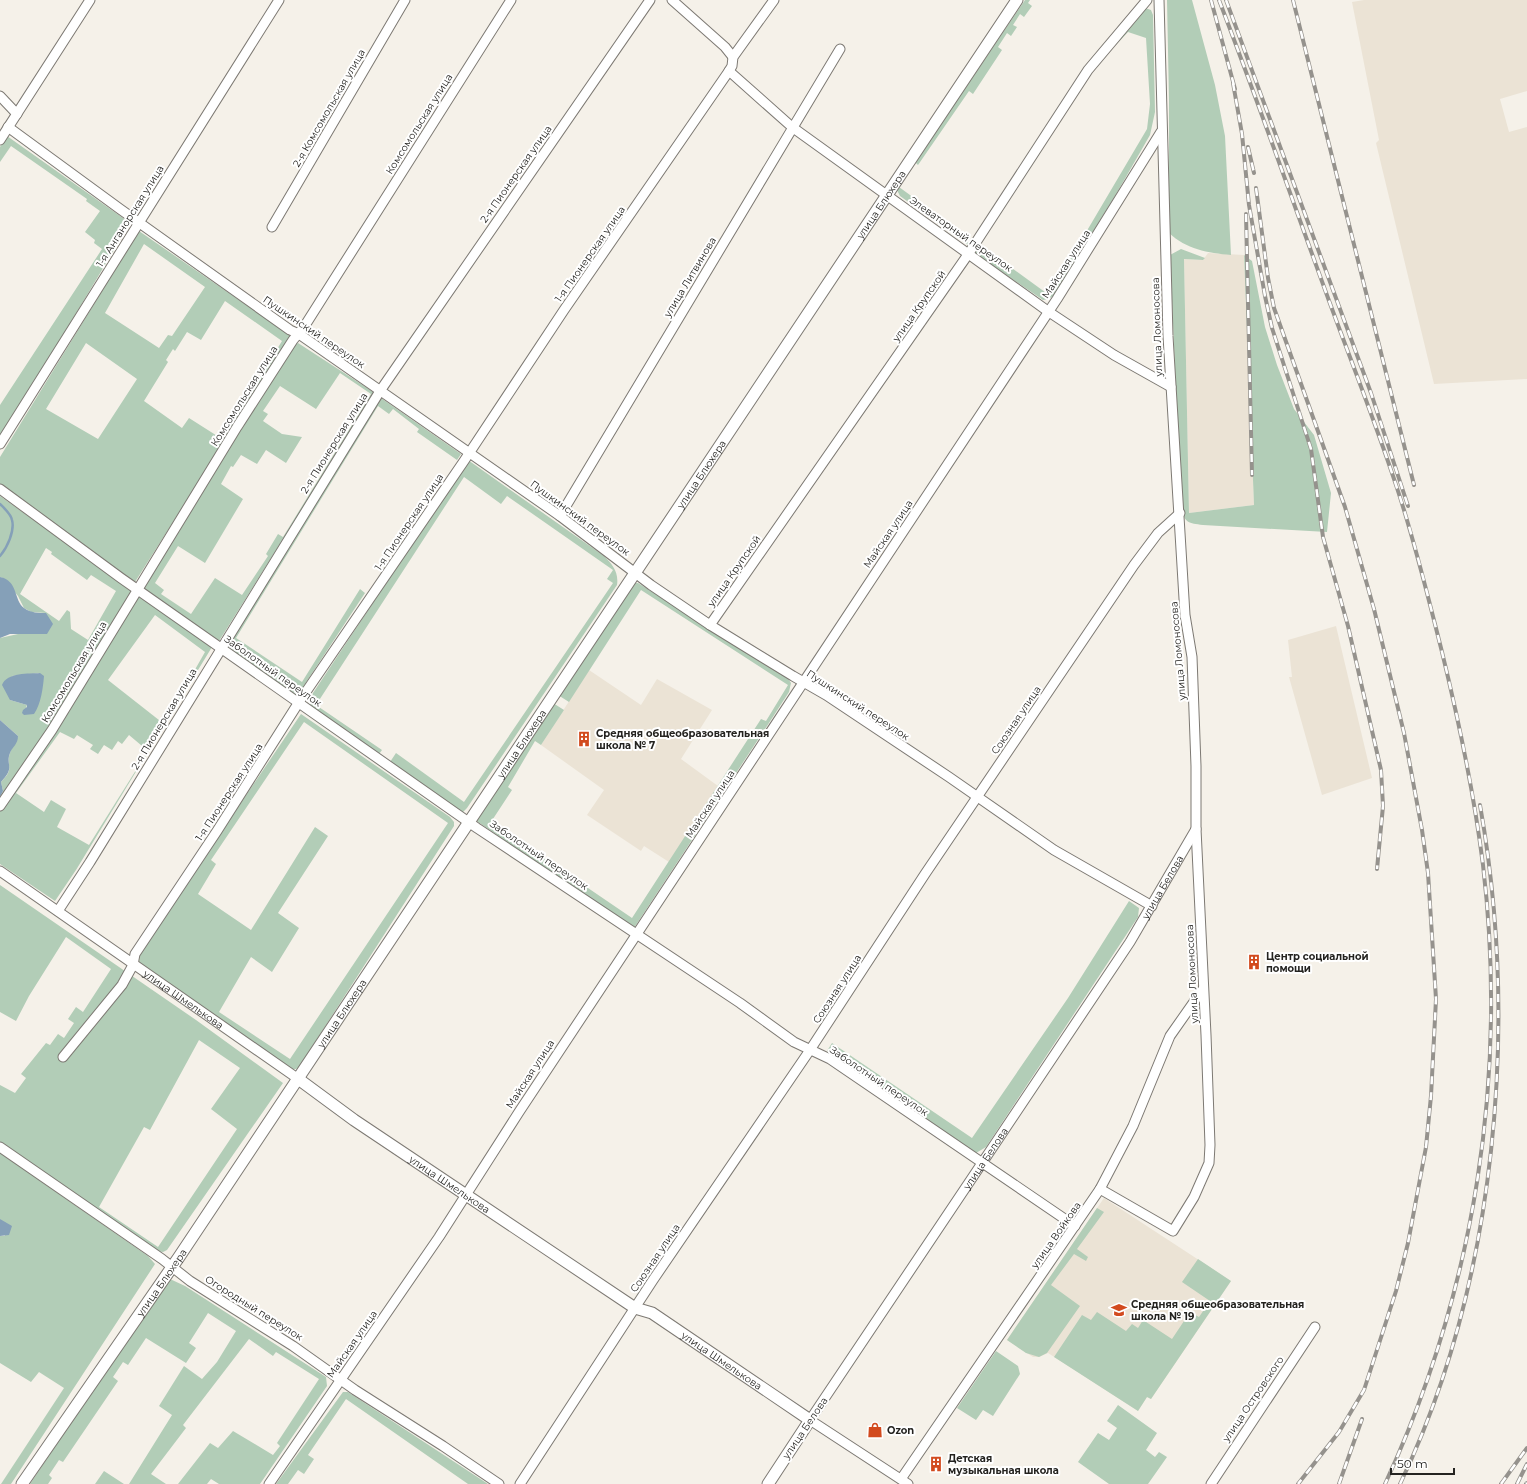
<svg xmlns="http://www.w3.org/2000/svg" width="1527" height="1484" viewBox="0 0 1527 1484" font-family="Montserrat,sans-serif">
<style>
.built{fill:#ebe3d5}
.green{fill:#b2cdb7;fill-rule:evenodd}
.water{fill:#85a0b8}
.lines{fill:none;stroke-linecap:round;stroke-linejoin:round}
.stream{stroke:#85a0b8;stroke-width:2.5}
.minor-casing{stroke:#7d7973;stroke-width:11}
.tertiary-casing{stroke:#7d7973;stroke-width:13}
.minor{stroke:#fff;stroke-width:9}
.tertiary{stroke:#fff;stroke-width:11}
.rail-casing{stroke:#95928d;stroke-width:4}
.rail{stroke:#fff;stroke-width:2.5;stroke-dasharray:8;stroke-linecap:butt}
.labels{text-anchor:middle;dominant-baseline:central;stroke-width:4;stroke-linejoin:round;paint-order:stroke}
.street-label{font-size:10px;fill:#242320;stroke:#fff}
.poi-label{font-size:10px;font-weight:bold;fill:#242320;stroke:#fff;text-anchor:start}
</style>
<rect width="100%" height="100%" fill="#f5f1e9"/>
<path class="built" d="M1364,0H1527V91L1500,99L1509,132L1527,127V379L1434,384L1376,143L1379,140L1352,2Z
M1208,253L1244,255L1254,505L1189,513L1184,259L1203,260Z
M1336,626L1372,778L1322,795L1289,677H1292L1288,640Z
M589,670L641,705L657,679L712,710L681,759L718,786L669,862L644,846L641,851L587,815L604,790L541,745Z
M1104,1198L1231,1281L1151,1399L1147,1397L1138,1411L1048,1353L1039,1357H1033L1007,1340Z"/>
<path class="green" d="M1025,0H1030L1028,3L1032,6L1024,17L1020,14L1013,25L1017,27L1011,36L1007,33L998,47L1002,50L973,94L969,91L918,165L915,162Z
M1167,0H1192L1215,85L1225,136L1231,255C1208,253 1186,249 1169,233V101Z
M1145,8L1151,10L1153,15L1155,112L1150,135L1115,196L1053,296L1049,299L1043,300L974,253L980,245L1049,295L1147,129L1150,104L1146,38L1128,32L1114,47Z
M7,136L130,223L53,352L0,436V405L102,249L94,243L95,240L85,232L100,211L86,201L87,199L11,146L0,162V147Z
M899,187L947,222L945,226L969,243L968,245L900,196L897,190Z
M139,231L291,336L135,582L0,485V457ZM144,244L205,287L172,336L168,335L159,348L105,313ZM225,301L282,341L222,439L189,418L182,428L144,401L168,362L166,360L173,349L175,351L187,332L201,340ZM86,343L137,379L98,439L46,409Z
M1181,249L1205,258L1203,260L1184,259L1189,513L1254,505L1244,255L1252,261L1265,327L1277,365L1294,409L1314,435L1331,493L1327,532L1203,525C1188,523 1184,523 1181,506L1170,255Z
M298,343L375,393L219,641L142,588L227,449L294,345ZM340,373L371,394L283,537L278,534L266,554L268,556L242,595L215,578L191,614L161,594L164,590L155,583L178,546L205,563L243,499L221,484L231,466L233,467L241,455L257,464L266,450L286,463L302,437L282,434L263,421L268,414L263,411L280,386L316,409Z
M381,398L461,454L457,460L417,432L419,429L393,409L389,414L378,406L236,638L302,682L360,589L365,593L297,696L225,645Z
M468,460L604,556C612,564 619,572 617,585L467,808L462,813L390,762L396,753L464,802L613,583L607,579L613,570L507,496L501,504L464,477L316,705L382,750L379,754L312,707L309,703L313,693Z
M0,496L212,647L76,870L55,901L0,864V797L3,791L1,782C16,767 5,767 10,753C12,747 16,741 18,736L0,720V638L18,634L46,613L31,612L24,608L18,596L3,578L0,577ZM46,548L52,552L51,554L87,580L91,575L116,591L88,640L71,629L70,612L67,610L59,621L20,594ZM155,615L205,652L164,724L108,680ZM40,673L24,715L27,705L10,700L12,676ZM60,732L74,739L77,735L93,745L90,749L98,754L104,745L112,750L118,741L122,744L129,735L148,751L89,845L57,827L66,809L51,800L44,812L16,793Z
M635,583H638L787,677L791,683L789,692L767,726L634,928L475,820L553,703L564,710L541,745L535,741L508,787L512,790L491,822L632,918L761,719L766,721L788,685L641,590L569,702L558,695Z
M301,714L450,817L454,822V826L299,1067L296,1069H292L139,964L140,952ZM304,722L448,823L290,1059L219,1012L251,957L272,972L299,928L278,913L328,836L315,827L251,930L198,894L216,864L211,860Z
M0,885L196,1020L283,1083L167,1250L163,1252L157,1251L0,1143V1085L15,1093L26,1078L21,1074L46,1043L50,1045L58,1034L64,1038L74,1023L68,1019L76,1007L83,1012L111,969L66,937L29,996L16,1021L0,1012ZM199,1040L240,1068L211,1109L237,1129L158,1247L99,1207L144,1127L150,1130Z
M1129,901L1139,908L1138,917L986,1147L976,1153L827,1051L832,1043L972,1138L1068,998Z
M0,1153L148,1256L155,1264L11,1484H1L64,1388L39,1372L31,1382L0,1363V1236H5L0,1219Z
M1097,1208L1104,1212L1077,1249L1088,1257L1086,1261L1074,1254L1051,1285L1080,1306L1047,1353L1039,1357L1026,1353L1007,1340Z
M1198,1259L1231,1281L1151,1399L1147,1397L1138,1411L1054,1357L1082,1315L1091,1320L1097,1312L1126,1331L1132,1324L1138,1328L1143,1320L1172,1339L1190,1312L1199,1317L1210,1301L1182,1282Z
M170,1279L185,1286L326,1377L327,1386L260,1484H219L211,1479L207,1484H178L210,1443L218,1448L233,1431L273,1455L280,1446L277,1443L319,1379L276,1352L273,1356L249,1339L183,1425L186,1428L151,1474L166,1484H129L172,1415L159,1406L184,1366L202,1379L217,1362L236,1331L208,1313L189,1343L196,1348L186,1363L146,1338L128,1365L123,1362L113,1377L118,1381L63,1462L59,1460L49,1475L52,1478L48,1484H30L165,1282Z
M996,1351L1018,1366L1020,1374L993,1416L983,1410L976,1420L957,1408Z
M343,1392H348L488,1484H468L346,1399L308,1455L314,1459L304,1474L298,1470L288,1484H276Z
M1118,1405L1157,1433L1146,1450L1155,1457L1159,1452L1167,1457L1148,1484H1109L1078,1462L1098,1433L1109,1440L1117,1428L1107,1421Z
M104,1471L124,1484H95Z"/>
<path class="water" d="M0,577C18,580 14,601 24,608C31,613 39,613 46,613L53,624L47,634H10L0,638Z
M40,673L44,676C43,688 41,704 34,714L24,715L22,713L23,710L27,707V705L10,700L2,685C7,672 29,674 40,673Z
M0,720L18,736C18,744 13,746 10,753C5,766 16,766 1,782L3,791L0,797Z
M0,1219L12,1226L9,1235L0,1236Z"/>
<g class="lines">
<path class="stream" d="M0,504C4,508 11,514 12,520C15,531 7,548 0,556"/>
<defs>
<g id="minor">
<path d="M672,0L725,47L733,57"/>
<path d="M729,71L792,127L1049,312L1114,355L1171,387"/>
<path d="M0,96L17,114"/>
<path d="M8,127L120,209L290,330L299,334L560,516L651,585L710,625L793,676L826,695L949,777L1054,850L1152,906"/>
<path d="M0,140L90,0"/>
<path d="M272,227L405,0"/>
<path d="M0,444L279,0"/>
<path d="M0,489L121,578L477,828L740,1003L794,1042L830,1059L1075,1226"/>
<path d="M560,516L840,49"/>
<path d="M710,625L969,253L1088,70L1147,0"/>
<path d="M0,806L52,730L237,427L293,340L304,327L511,0"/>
<path id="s1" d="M0,871L297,1078"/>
<path d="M58,911L90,862L380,391L650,0"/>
<path d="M63,1057L122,985L133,965L135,954L217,831L299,702L464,461L564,310L729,71L732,66L733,57L774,0"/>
<path d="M0,1147L162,1259L190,1281L293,1346L355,1390L443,1446L499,1484"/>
<path d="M1100,1189L1173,1231L1194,1197L1209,1163L1210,1145L1206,1035L1196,829V766L1192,657L1185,615L1168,336L1159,0"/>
<path d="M901,1479L1100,1189L1133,1126L1170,1036L1203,989"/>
<path d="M269,1484L439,1237L519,1112L1057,299L1161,132"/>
<path d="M520,1484L653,1280L810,1050L925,874L1134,565L1158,533L1180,513"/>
<path id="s2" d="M908,1484L810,1420L1130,942L1196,829"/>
<path d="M1211,1484L1315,1327"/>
</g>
<g id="tertiary">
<path id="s3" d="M297,1078L354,1120L635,1308L652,1313L810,1420L768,1484"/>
<path id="s4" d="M22,1484L179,1257L1017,0"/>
</g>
</defs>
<use href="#minor" class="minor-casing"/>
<use href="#tertiary" class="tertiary-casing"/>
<use href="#minor" class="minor"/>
<use href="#tertiary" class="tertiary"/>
<defs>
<path id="rail" d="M1211,0L1235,89
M1219,0C1257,99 1292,199 1328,298C1351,361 1376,424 1397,488C1415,542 1428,597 1442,652C1459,722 1474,793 1483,865C1508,1077 1475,1290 1385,1484
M1226,0L1371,393L1408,506
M1293,0L1414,485
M1233,83L1242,134L1249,205L1265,296L1272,328L1311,449L1323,537L1348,626L1381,770L1383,806L1377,869
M1248,147L1254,173
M1256,188L1268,278L1274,308L1345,507L1374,609L1404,733L1422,830L1428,873L1436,999L1431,1096L1426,1147L1408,1243L1396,1291L1364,1390L1339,1432L1298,1484
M1246,214L1252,475
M1339,1484L1362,1419
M1400,1484C1497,1282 1519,1024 1480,805
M1501,1484L1527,1448
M1517,1484L1527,1464
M1526,1484L1527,1483"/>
</defs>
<use href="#rail" class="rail-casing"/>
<use href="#rail" class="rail"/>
</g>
<defs>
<symbol id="building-bare" viewBox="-9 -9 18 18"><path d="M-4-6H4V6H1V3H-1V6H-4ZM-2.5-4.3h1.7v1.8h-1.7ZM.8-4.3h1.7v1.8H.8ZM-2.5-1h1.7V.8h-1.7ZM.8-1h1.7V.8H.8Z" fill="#d24a1e" stroke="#fff" stroke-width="2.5" paint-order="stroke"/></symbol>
<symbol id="school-bare" viewBox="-9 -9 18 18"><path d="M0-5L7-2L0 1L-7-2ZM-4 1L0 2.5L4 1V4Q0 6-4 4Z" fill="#d24a1e" stroke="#fff" stroke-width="2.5" paint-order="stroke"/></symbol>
<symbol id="shop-bare" viewBox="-9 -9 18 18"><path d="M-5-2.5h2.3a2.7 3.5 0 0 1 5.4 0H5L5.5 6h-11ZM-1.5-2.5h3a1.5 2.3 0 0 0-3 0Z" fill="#d24a1e" stroke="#fff" stroke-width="2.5" paint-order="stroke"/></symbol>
</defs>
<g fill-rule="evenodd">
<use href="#building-bare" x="573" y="728" width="22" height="22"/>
<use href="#building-bare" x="1243" y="951" width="22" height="22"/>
<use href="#school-bare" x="1108" y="1299" width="22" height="22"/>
<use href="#shop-bare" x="864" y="1419" width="22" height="22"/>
<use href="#building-bare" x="925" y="1453" width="22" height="22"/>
</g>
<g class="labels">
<g class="street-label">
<text transform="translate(329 108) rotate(-60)">2-я Комсомольская улица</text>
<text transform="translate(419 124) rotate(-58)">Комсомольская улица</text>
<text transform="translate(516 174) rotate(-55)">2-я Пионерская улица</text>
<text stroke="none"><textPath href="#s4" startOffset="1541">улица Блюхера</textPath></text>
<text transform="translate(130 216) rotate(-58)">1-я Анганорская улица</text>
<text transform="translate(961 234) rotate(35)">Элеваторный переулок</text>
<text transform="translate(590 254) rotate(-55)">1-я Пионерская улица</text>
<text transform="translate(1066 264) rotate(-57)">Майская улица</text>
<text transform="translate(690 277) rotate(-59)">улица Литвинова</text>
<text transform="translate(919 306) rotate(-55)">улица Крупской</text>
<text transform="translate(1157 327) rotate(-92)">улица Ломоносова</text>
<text transform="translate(314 332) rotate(34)">Пушкинский переулок</text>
<text transform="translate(244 396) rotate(-58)">Комсомольская улица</text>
<text transform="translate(334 443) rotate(-58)">2-я Пионерская улица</text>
<text stroke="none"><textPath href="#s4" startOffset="1217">улица Блюхера</textPath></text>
<text transform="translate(580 518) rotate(36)">Пушкинский переулок</text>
<text transform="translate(409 522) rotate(-56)">1-я Пионерская улица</text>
<text transform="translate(888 534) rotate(-56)">Майская улица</text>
<text transform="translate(734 571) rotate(-55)">улица Крупской</text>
<text transform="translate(1178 651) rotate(-95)">улица Ломоносова</text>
<text transform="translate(273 671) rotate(35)">Заболотный переулок</text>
<text transform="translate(74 672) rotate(-59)">Комсомольская улица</text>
<text transform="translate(858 705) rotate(33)">Пушкинский переулок</text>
<text transform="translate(164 719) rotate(-59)">2-я Пионерская улица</text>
<text transform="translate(1016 720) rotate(-56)">Союзная улица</text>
<text stroke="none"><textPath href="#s4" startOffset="893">улица Блюхера</textPath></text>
<text transform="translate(229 792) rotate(-57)">1-я Пионерская улица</text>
<text transform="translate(710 804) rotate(-56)">Майская улица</text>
<text transform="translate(539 855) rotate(34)">Заболотный переулок</text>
<text stroke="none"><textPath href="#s2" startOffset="756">улица Белова</textPath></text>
<text transform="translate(1192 974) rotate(-93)">улица Ломоносова</text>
<text transform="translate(837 989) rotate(-57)">Союзная улица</text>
<text stroke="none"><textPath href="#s1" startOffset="224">улица Шмелькова</textPath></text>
<text stroke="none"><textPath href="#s4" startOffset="569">улица Блюхера</textPath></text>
<text transform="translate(530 1074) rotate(-57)">Майская улица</text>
<text transform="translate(879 1081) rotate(34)">Заболотный переулок</text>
<text stroke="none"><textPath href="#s2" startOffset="432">улица Белова</textPath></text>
<text stroke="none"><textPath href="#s3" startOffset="186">улица Шмелькова</textPath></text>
<text transform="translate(1056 1235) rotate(-55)">улица Войкова</text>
<text transform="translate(655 1258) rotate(-56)">Союзная улица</text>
<text stroke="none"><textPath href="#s4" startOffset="245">улица Блюхера</textPath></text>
<text transform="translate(254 1308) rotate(32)">Огородный переулок</text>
<text transform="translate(352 1344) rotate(-55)">Майская улица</text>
<text stroke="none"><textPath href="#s3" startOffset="511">улица Шмелькова</textPath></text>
<text transform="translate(1253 1399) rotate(-56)">улица Островского</text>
<text transform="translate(805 1428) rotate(-56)">улица Белова</text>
</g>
<g class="poi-label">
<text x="596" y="733">Средняя общеобразовательная<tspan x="596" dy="12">школа № 7</tspan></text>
<text x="1266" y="956">Центр социальной<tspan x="1266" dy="12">помощи</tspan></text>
<text x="1131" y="1304">Средняя общеобразовательная<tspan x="1131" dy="12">школа № 19</tspan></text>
<text x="887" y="1430">Ozon</text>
<text x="948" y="1458">Детская<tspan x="948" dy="12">музыкальная школа</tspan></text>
</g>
</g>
<path d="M1391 1468v6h63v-6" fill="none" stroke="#242320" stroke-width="2"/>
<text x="1397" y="1468" font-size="12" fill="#242320" stroke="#ffffff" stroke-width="3" paint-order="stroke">50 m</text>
</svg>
